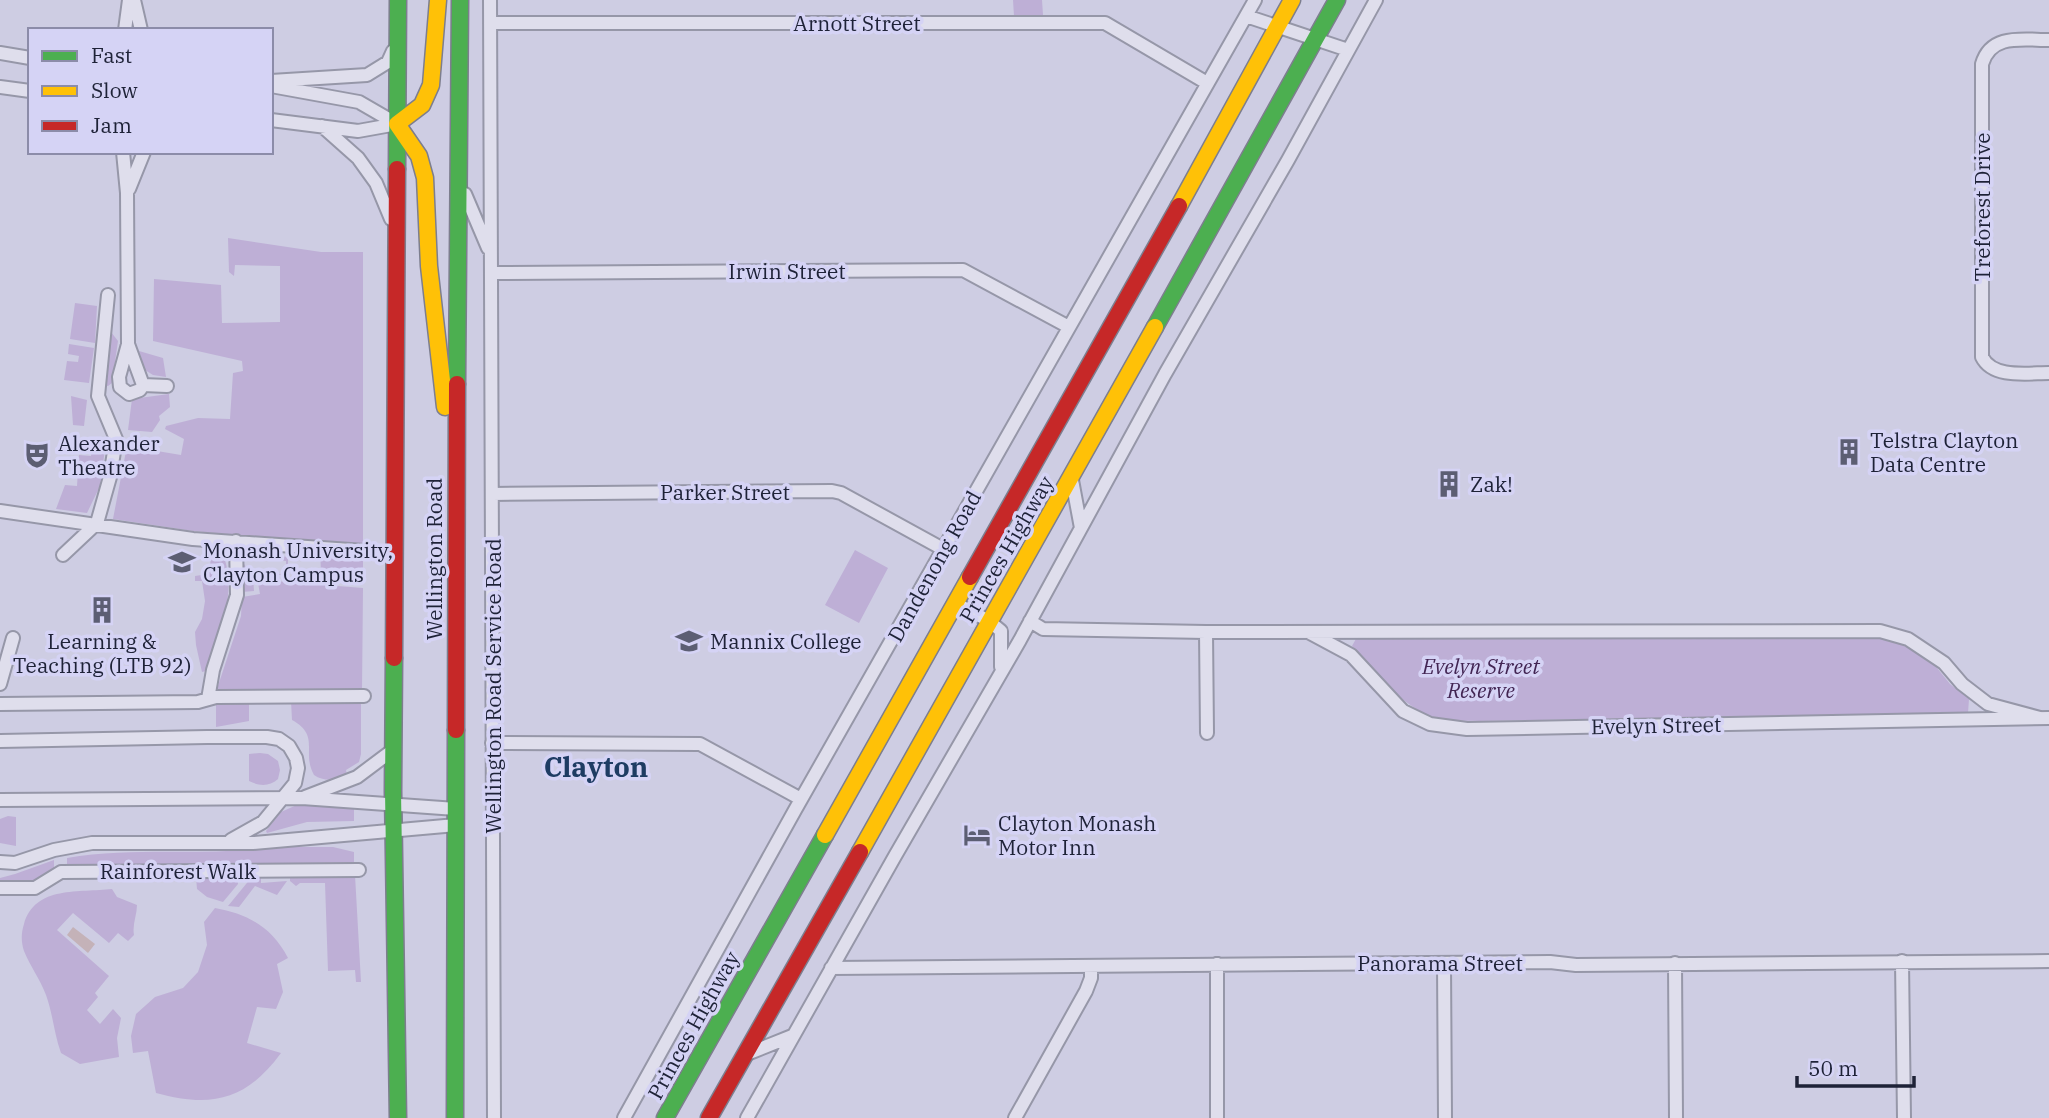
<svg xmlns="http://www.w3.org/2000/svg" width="2049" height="1118" viewBox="0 0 2049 1118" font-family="'IBM Plex Serif',serif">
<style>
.green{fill:#beafd6}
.water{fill:#c4b2b8}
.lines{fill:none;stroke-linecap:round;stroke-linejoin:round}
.street-casing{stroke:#9697a8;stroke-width:16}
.fast-casing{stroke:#7d7e8e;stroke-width:19}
.slow-casing{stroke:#7d7e8e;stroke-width:19}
.jam-casing{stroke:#7d7e8e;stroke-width:19}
.street{stroke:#dfdeec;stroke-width:12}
.fast{stroke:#4caf50;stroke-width:16}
.slow{stroke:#ffc107;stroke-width:16}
.jam{stroke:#c62828;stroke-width:16}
.labels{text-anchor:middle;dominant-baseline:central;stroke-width:7;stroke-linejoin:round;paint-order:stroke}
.street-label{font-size:21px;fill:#1e2237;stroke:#d5d3f5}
.poi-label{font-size:21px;fill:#1e2237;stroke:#d5d3f5;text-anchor:start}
.park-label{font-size:21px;font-style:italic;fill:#422553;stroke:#d5d3f5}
.district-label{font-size:28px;font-weight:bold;fill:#1e3c63;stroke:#d5d3f5}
</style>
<rect width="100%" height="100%" fill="#cecde3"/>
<path class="green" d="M1013,0H1042L1043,15L1014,16Z
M228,238L321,252H363V575H321L320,543L193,531L113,519L126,451L145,449L181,455L184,439L165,429L166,426L198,418L230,419L233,373L243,371L242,361L153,341L154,279L221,285L222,323L280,322V266L235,265L234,276L229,272Z
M75,303L97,306L95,343L70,339Z
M111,332L118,341L112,383L108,386L104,385Z
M69,344L94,348L89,383L64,380L67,361L78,362L79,356L68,354Z
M139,351L163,358L166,377L153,375L145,370Z
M169,394L170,407L159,416L160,420L152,432L128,430L132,399Z
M71,396L87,400L84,426L73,425Z
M92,448L105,449L100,486L87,513L56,509L65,485L77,486L79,455L91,456Z
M242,546L254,547L255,554L288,557V575H277L286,572V561L247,558L242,555Z
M213,550L222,552C239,591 219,634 206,671L202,672L196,645L195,632L202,619L205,601L202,581H195V576L208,574Z
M855,550L888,568L859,623L825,605Z
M242,563L245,565L246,576L253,577L254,591L242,592Z
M262,580L363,588L362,691L216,692L241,616L242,597L260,594L258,583Z
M1872,633L1899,641L1933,663L1950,684L1969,699L1968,713L1480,721C1466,720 1449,722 1436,718C1401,707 1376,672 1352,646L1357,637Z
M291,701H361V754L359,762L346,770L347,776C336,780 324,782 314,775C301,752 321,736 292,720Z
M216,703H249V721L216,727Z
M260,753L268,754L278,761L280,770L278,779C269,787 259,786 249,781V754Z
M299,804L354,809V821L307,822L267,833L266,831L281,812Z
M8,816L16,817V846L0,843V819Z
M269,847H333L354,852V864L67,867V858C134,846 202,857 269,847Z
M54,860V872L36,880L0,881V878L15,874Z
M355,875L361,982H356L355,970L328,971L325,883H300L296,886L290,881V876Z
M237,876L238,884L223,902L207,897L197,889L196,877Z
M251,878H261V883L287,881L277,895L255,886L239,907L228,906Z
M112,889L117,897L137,905C137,915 132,925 134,935L128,941L118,933L109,943L73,913L57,930L109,976L95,993L98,997L87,1010L100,1024L113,1009L121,1018L117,1038L119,1057L80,1064L61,1053C54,1034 53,1014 46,995C40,979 30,966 24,951C21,942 21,933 24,924C35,885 80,893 112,889Z
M215,908C248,914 272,927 288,958L277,964L283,992L276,1009L257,1007L247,1043L281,1053C246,1101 211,1108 156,1093L148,1051L133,1053L131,1036L136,1014L155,997L183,988L198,972L207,945L204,922Z"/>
<path class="water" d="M73,927L95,944L88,953L67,935Z"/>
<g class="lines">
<defs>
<path id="street" d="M134,0L141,30
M490,0L494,1118
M1246,16L1348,50
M490,23H1105L1207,83
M125,30L129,0
M2049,40C2023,40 1991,33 1982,64V357C1993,379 2028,373 2049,373
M0,53L30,58
M271,81L367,75L388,62L393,51
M271,86L359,102L397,124
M0,87L30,91
M271,120L358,131L397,124
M322,126L358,158L376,183L391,219
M123,152L127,193L128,344L119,377L120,387L129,394L140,390L143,385
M129,189L144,152
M465,194L488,248
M492,273L963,270L1069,327
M128,344L143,385
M143,385L167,386
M1072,480L1081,528
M492,494L832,491L841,493L943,549
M0,511L193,539L365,551
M63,555L97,523L110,477L116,439L98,396L108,295
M955,603L989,621L1001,631V667
M1030,621L1043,629L1206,632L1880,631L1908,639L1944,663L1962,684L1988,704L2040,718
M1206,632L1207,733
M1310,633L1351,655L1403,711L1430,724L1467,729L2049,718
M0,684L13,638
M208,699L213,670L237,595L236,541
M0,704L198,702L216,697L364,696
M0,741L207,737H267L279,739L289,746L296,758L298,768L295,783L263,822L231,840
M492,743L700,744L801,799
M305,797L357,777L393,750
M0,800L302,798L456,809
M0,862L15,863L54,850L92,843H253L456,825
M0,888H35L61,872L359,870
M1902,961L1904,1118
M1444,963L1445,1118
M1675,963L1676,1118
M1217,964V1118
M831,968L1550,962L1576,965L2049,961
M747,1054L792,1036
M624,1118L795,810L1255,0
M747,1118L895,856L1020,640L1165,374L1288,160L1376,0
M1015,1118L1086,991L1091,978V966"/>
<path id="fast" d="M397,169L398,0
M1155,327L1337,0
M457,384L460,0
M394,658L393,791L398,1118
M455,1118L456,730
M665,1118L825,835"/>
<path id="slow" d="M397,124L419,156L425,178L429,266L445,407
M397,124L422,105L431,85L438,0
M1179,206L1292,0
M825,835L970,577
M860,852L1155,327"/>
<path id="jam" d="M970,577L1179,206
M394,658L397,169
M456,730L457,384
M709,1118L860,852"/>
</defs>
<use href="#street" class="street-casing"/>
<use href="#fast" class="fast-casing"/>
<use href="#slow" class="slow-casing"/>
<use href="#jam" class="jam-casing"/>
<use href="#street" class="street"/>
<use href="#fast" class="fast"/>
<use href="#slow" class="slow"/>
<use href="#jam" class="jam"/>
</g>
<defs>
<symbol id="building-bare" viewBox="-9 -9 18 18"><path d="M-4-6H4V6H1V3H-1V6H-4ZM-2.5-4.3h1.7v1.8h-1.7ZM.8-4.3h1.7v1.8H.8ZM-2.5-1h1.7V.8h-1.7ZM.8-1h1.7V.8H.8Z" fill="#5c5e73" stroke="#d5d3f5" stroke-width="2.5" paint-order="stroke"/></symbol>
<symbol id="theatre-bare" viewBox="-9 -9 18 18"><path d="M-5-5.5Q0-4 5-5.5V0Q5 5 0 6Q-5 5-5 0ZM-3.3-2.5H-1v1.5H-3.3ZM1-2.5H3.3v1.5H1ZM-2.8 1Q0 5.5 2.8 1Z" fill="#5c5e73" stroke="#d5d3f5" stroke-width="2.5" paint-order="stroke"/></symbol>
<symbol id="university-bare" viewBox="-9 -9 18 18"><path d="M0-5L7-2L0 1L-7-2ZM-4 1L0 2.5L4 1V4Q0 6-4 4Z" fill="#5c5e73" stroke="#d5d3f5" stroke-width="2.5" paint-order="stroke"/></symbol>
<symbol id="hotel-bare" viewBox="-9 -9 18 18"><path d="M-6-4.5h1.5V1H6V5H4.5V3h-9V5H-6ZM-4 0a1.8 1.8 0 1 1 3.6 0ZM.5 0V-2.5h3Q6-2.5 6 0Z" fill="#5c5e73" stroke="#d5d3f5" stroke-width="2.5" paint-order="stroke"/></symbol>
</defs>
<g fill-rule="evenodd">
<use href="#building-bare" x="1830" y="433" width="38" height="38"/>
<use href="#theatre-bare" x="18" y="436" width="38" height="38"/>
<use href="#building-bare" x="1430" y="465" width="38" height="38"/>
<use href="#university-bare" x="163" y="543" width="38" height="38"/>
<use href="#building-bare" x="83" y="591" width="38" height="38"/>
<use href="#university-bare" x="670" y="622" width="38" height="38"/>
<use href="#hotel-bare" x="958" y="816" width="38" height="38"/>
</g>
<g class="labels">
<g class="street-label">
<text x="857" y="23">Arnott Street</text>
<text transform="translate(1982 207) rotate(-90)">Treforest Drive</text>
<text x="787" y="271">Irwin Street</text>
<text x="725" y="492">Parker Street</text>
<text transform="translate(1006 549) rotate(-60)">Princes Highway</text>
<text transform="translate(434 559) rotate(-90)">Wellington Road</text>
<text transform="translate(934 566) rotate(-61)">Dandenong Road</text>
<text transform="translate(493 686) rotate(-90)">Wellington Road Service Road</text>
<text transform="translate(1656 725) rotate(-1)">Evelyn Street</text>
<text x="178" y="871">Rainforest Walk</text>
<text x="1440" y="963">Panorama Street</text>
<text transform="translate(693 1025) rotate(-61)">Princes Highway</text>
</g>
<g class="poi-label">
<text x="1870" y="440">Telstra Clayton<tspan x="1870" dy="24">Data Centre</tspan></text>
<text x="58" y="443">Alexander<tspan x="58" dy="24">Theatre</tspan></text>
<text x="1470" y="484">Zak!</text>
<text x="203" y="550">Monash University,<tspan x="203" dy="24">Clayton Campus</tspan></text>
<text x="102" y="641" text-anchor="middle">Learning &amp;<tspan x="102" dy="24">Teaching (LTB 92)</tspan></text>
<text x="710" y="641">Mannix College</text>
<text x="998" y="823">Clayton Monash<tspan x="998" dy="24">Motor Inn</tspan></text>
</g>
<g class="park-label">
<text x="1481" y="666">Evelyn Street<tspan x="1481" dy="24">Reserve</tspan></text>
</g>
<g class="district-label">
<text x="596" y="766">Clayton</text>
</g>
</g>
<rect x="28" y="28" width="245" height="126" fill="#d5d3f5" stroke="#8c8ca9" stroke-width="2"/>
<rect x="42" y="51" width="35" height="10" fill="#4caf50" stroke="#8c8ca9" stroke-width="2"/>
<text x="91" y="63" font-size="21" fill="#1e2237">Fast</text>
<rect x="42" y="86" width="35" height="10" fill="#ffc107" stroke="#8c8ca9" stroke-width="2"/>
<text x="91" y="98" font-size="21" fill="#1e2237">Slow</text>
<rect x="42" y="121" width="35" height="10" fill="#c62828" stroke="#8c8ca9" stroke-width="2"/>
<text x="91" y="133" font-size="21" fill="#1e2237">Jam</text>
<path d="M1797 1076v10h117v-10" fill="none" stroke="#1e2237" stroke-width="3.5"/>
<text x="1808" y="1076" font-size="21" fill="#1e2237" stroke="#d5d3f5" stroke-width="5" paint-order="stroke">50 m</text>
</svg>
